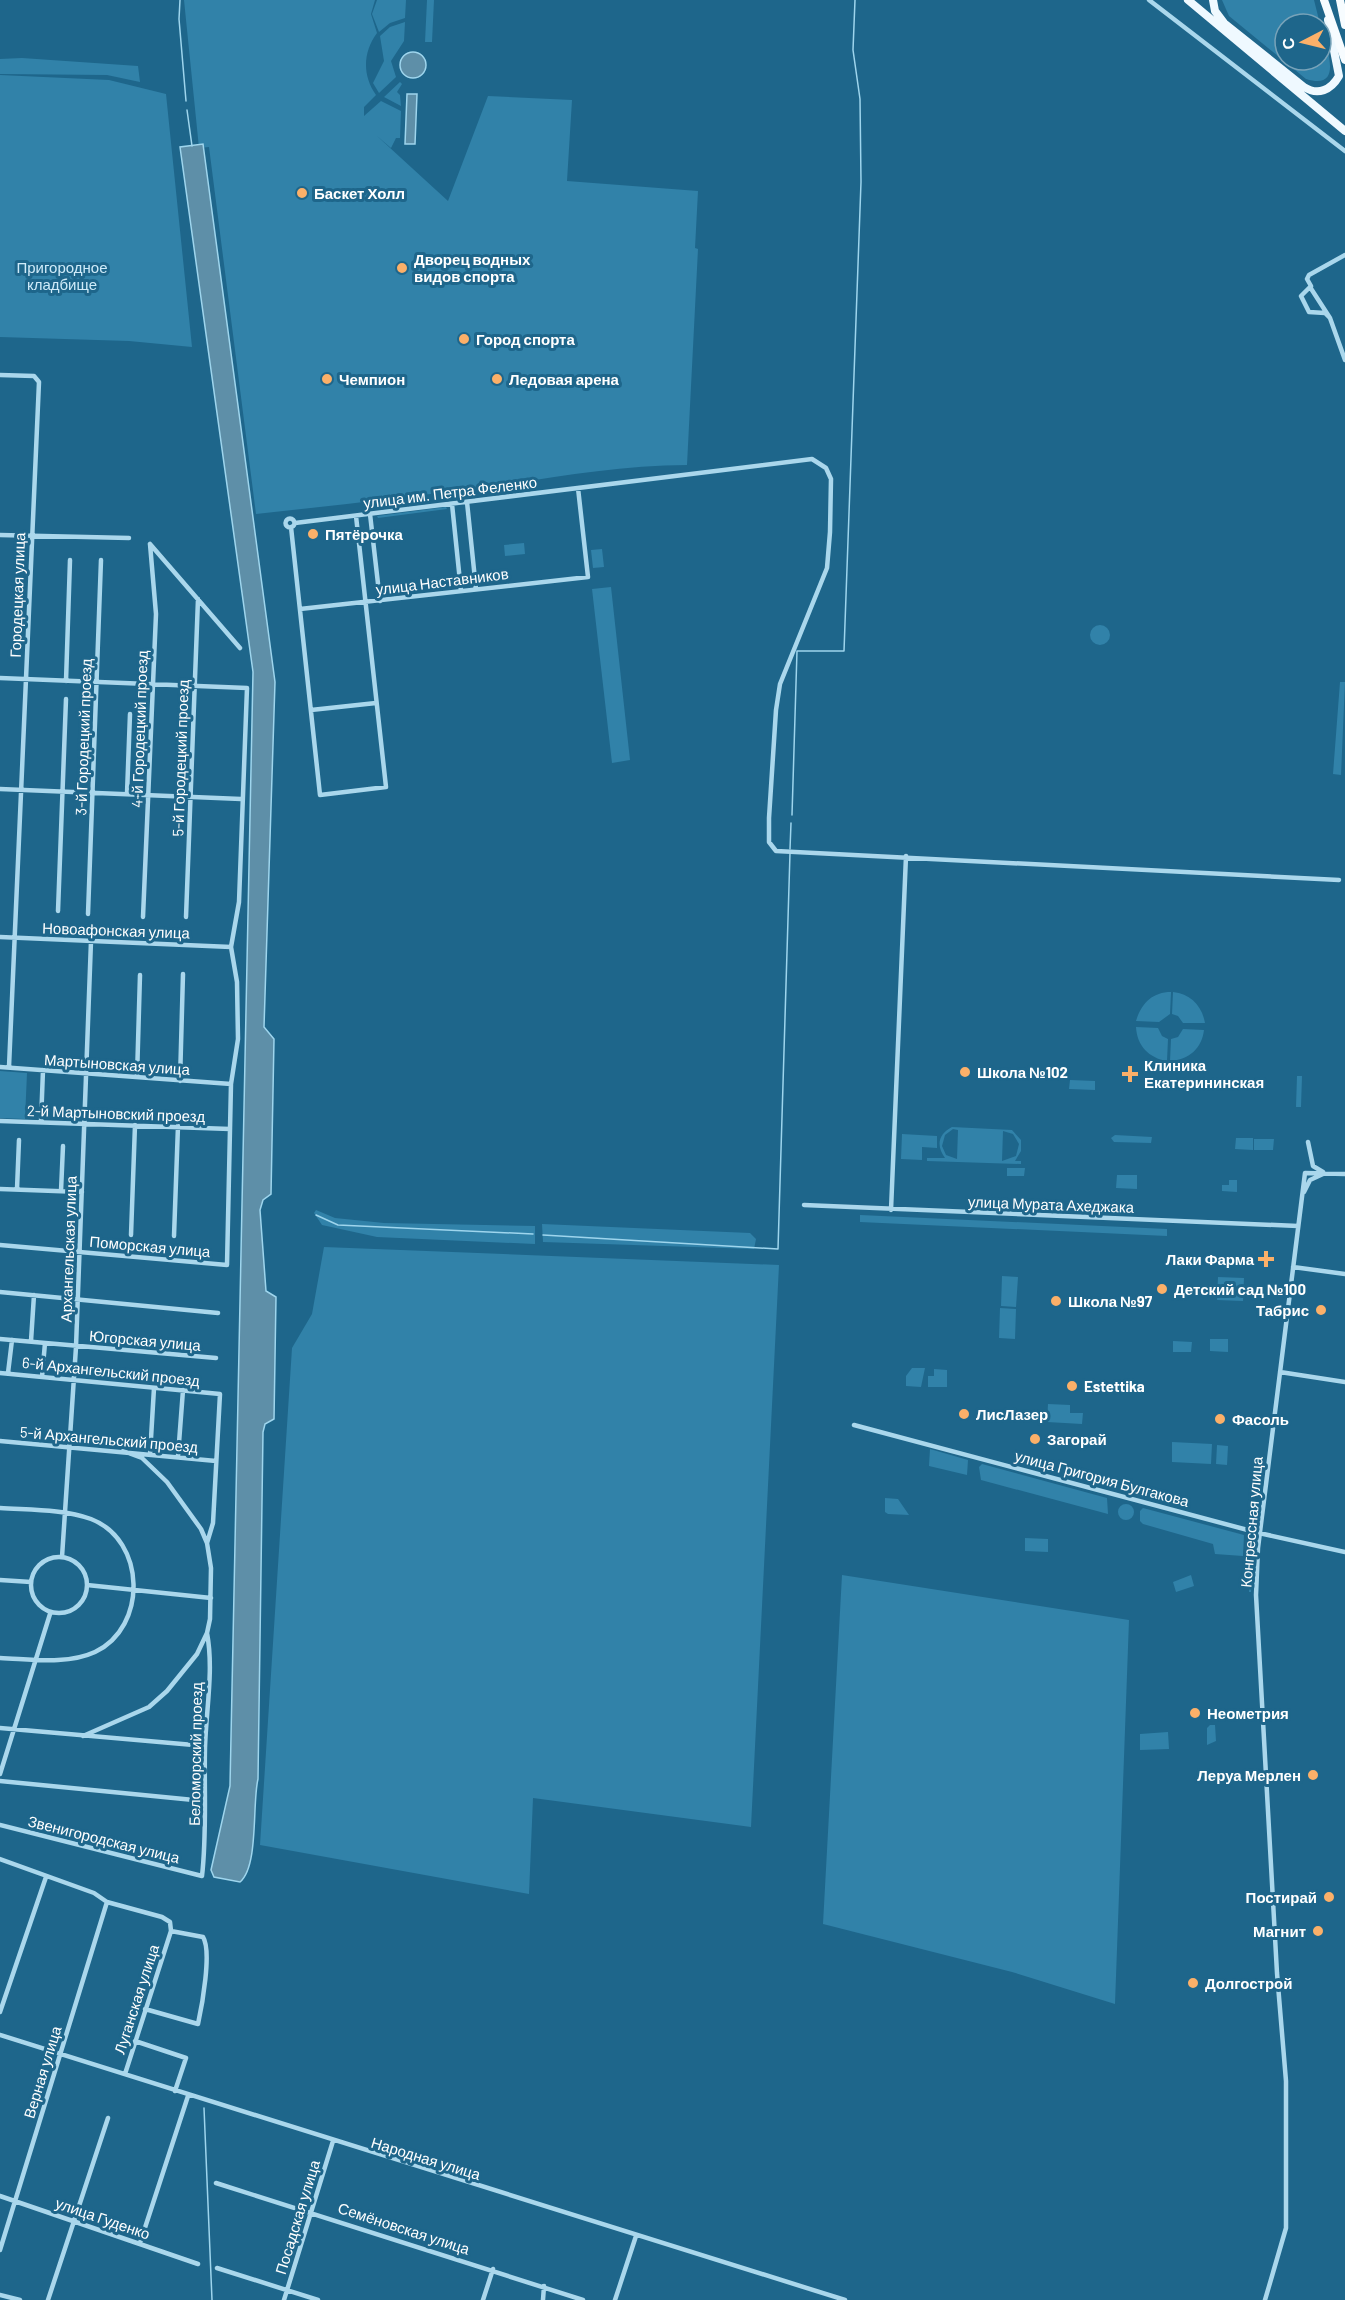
<svg xmlns="http://www.w3.org/2000/svg" width="1345" height="2300" viewBox="0 0 1345 2300" font-family="Barlow,sans-serif">
<style>
.green{fill:#3182a9;fill-rule:evenodd}
.water{fill:#5e8fa8;stroke:#9ed5ed;stroke-width:1.5}
.lines{fill:none;stroke-linecap:round;stroke-linejoin:round}
.stream{stroke:#9ed5ed;stroke-width:1.5}
.minor{stroke:#aad7ec;stroke-width:4.5}
.primary{stroke:#eff9ff;stroke-width:8}
.trunk{stroke:#f7fcff;stroke-width:8}
.poi-dot{fill:#fbb069;stroke:#1e668b;stroke-width:2}
.labels{text-anchor:middle;dominant-baseline:central;stroke-width:6;stroke-linejoin:round;paint-order:stroke}
.poi-label{font-size:15px;font-weight:bold;fill:#fff;stroke:#1e668b;text-anchor:start}
.park-label{font-size:15px;fill:#cfebf9;stroke:#1e668b}
.street-label{font-size:15px;fill:#fff;stroke:#1e668b}
</style>
<rect width="100%" height="100%" fill="#1e668b"/>
<path class="green" d="M184,0H375L371,14L377,33C363,52 362,75 376,95L364,107V116L381,101L401,111L400,138H396L391,148L377,136L448,201L488,96L572,100L567,181L698,191L695,248L698,249L687,465C624,465 563,476 501,485C420,496 338,505 256,514L209,147L199,148Z
M377,0H406L405,18L390,23L379,32L372,14Z
M427,0H434L432,42H425Z
M1222,0H1314L1320,24H1285V60H1321V27C1326,47 1345,91 1306,79L1229,16Z
M405,22L404,41L391,61L396,77L379,93L373,83L384,61L380,36L390,27Z
M22,58L138,66L140,82L107,75L0,74V59Z
M0,75L109,80L166,94L192,347L129,341L0,337Z
M400,82L402,84L397,92L400,95L401,106L384,97Z
M446,507L447,509L378,518L377,516Z
M524,543L525,554L505,556L504,545Z
M602,549L604,567L593,568L591,550Z
M611,587L630,760L612,763L592,589Z
M1090 635a10 10 0 1 1 20 0a10 10 0 1 1-20 0Z
M1340,682H1345L1341,775L1333,774Z
M1171,992L1170,1014L1159,1022L1136,1021C1141,1004 1152,992 1171,992Z
M1173,992C1191,994 1202,1006 1205,1023H1183L1178,1016L1172,1014Z
M1136,1027L1158,1028L1162,1036L1168,1039L1167,1061C1149,1058 1137,1046 1136,1027Z
M1183,1029L1204,1030C1202,1048 1189,1060 1170,1061L1171,1039L1178,1037Z
M0,1071L27,1073L25,1119L0,1118Z
M1297,1076H1302L1301,1107H1296Z
M1070,1080L1095,1081V1090L1069,1089Z
M952,1127L1012,1130L1021,1140V1151L1015,1161H1021V1164L927,1161V1158H945C936,1146 938,1134 952,1127ZM953,1129L958,1130L957,1159L946,1155L942,1146L945,1135ZM1003,1131L1013,1134L1019,1144L1016,1156L1002,1161Z
M902,1134L937,1136V1148L922,1147V1160L901,1159Z
M1115,1135L1152,1137L1151,1143L1114,1142L1111,1138Z
M1236,1138H1253V1150L1235,1149Z
M1254,1139H1274L1273,1150H1254Z
M1007,1168H1025L1024,1176H1007Z
M1117,1175H1137V1189L1116,1188Z
M1229,1180H1237V1192L1222,1191V1185H1229Z
M316,1210L335,1218L384,1223L535,1226V1244L377,1237L322,1225L314,1213Z
M860,1215L1167,1229V1236L860,1222Z
M542,1224L750,1233L756,1239L754,1249L543,1242Z
M324,1247L779,1265L751,1827L533,1798L529,1894L260,1845L292,1348L312,1314Z
M1002,1276L1018,1277L1016,1307L1001,1306Z
M1218,1277L1244,1278L1243,1301L1217,1300Z
M1000,1308L1016,1309L1015,1339L999,1338Z
M1210,1339H1228V1352L1210,1351Z
M1173,1341L1192,1342L1191,1352H1173Z
M912,1368H925L921,1387L906,1386V1376Z
M934,1369L947,1370V1387H928V1376H934Z
M1048,1404L1070,1405V1413H1083L1082,1424L1047,1422Z
M1172,1442L1212,1444L1211,1464L1172,1462Z
M1217,1445L1228,1446L1227,1465L1216,1464Z
M930,1449L968,1460L967,1475L929,1466Z
M982,1464L1107,1498L1108,1514L981,1480L979,1467Z
M885,1498L898,1499L909,1515L888,1514L885,1512Z
M1118 1512a8 8 0 1 1 16 0a8 8 0 1 1-16 0Z
M1143,1508L1244,1535L1243,1556L1215,1554L1213,1544L1143,1524L1140,1521V1511Z
M1246,1536L1252,1539L1251,1592H1249L1250,1558L1246,1552Z
M1025,1538L1048,1539V1552L1025,1551Z
M842,1575L1129,1620L1115,2004L1012,1972L823,1924Z
M1191,1575L1194,1586L1176,1592L1173,1582Z
M1210,1725H1215L1216,1741L1207,1745V1728Z
M1168,1732L1169,1749L1140,1750V1734Z"/>
<path class="water" d="M400 65a13 13 0 1 1 26 0a13 13 0 1 1-26 0Z
M407,94H417L415,144H405Z
M203,144L275,682L264,1027L274,1039L271,1194L263,1200L260,1210L266,1291L276,1297L274,1419L265,1424L263,1432L258,1779C252,1803 259,1866 240,1882L214,1877L211,1870L230,1786L253,672L180,147Z"/>
<g class="lines">
<path class="stream" d="M180,0L179,19L186,101
M187,110L192,146
M792,815L797,651H844L861,182L860,99L853,50L855,0
M790,849L791,823
M316,1215L338,1225L533,1234
M543,1235L778,1249L790,853
M204,2108L212,2300"/>
<path class="minor" d="M1149,0L1345,151
M1311,286L1307,279L1309,275L1345,255
M1330,318L1325,313L1309,312L1301,296L1310,287L1330,318L1345,360
M0,375L34,376L39,382L9,1067
M467,502L476,589
M452,504L461,591
M370,514L380,601
M285.5 523a4.5 4.5 0 1 1 9 0a4.5 4.5 0 1 1-9 0Z
M295,523L812,459L826,468L831,479L830,532L827,568L780,684L776,710L769,818V842L776,851L1339,880
M291,527L320,795L386,787L356,516
M0,535L129,538
M150,544L240,648
M300,609L588,577L578,488
M0,678L247,688L239,902L231,947L237,982L238,1039L231,1084L227,1265L0,1245
M66,681L70,560
M311,710L376,703
M0,789L241,799
M127,794L130,714
M58,911L66,699
M88,914L101,560
M143,917L156,614L150,544
M186,917L198,599
M0,937L231,947
M0,1067L231,1084
M137,1077L140,975
M180,1081L183,974
M0,1121L230,1129
M41,1122L43,1070
M1308,1142L1313,1166L1323,1172
M0,1189L82,1192
M17,1189L19,1140
M61,1191L63,1146
M1304,1192L1310,1180L1323,1174
M804,1205L1298,1226
M891,1210L906,856
M131,1235L135,1125
M174,1236L178,1126
M1293,1267L1345,1274
M0,1292L218,1313
M0,1339L216,1358
M31,1341L34,1295
M1280,1372L1345,1382
M0,1373L220,1394L213,1523L207,1543
M8,1373L12,1340
M42,1377L45,1343
M854,1425L1259,1533L1345,1552
M0,1441L216,1461
M150,1455L154,1388
M178,1456L183,1390
M0,1508C29,1510 63,1509 91,1519C146,1540 148,1627 95,1652C67,1665 30,1659 0,1658
M31 1585a28 28 0 1 1 56 0a28 28 0 1 1-56 0Z
M62,1557L76,1347L91,941
M0,1580L31,1582
M87,1585L211,1598
M0,1728L205,1746
M83,1736L149,1707L167,1691L197,1654L207,1633L210,1619L211,1568L207,1543L201,1529L167,1482L142,1458L123,1451
M0,1774L50,1614
M0,1781L204,1801
M0,1825L202,1876C207,1833 204,1791 205,1748C206,1710 214,1670 207,1633
M0,1859L94,1893L107,1902L162,1917L170,1922L171,1931L203,1937C212,1951 202,2006 198,2024L145,2009
M0,2012L46,1877
M0,2035L845,2300
M135,2041L186,2058L175,2091
M125,2074L171,1931
M216,2183L583,2300
M0,2196L198,2264
M140,2243L188,2096
M0,2250L107,1902
M217,2268L318,2300
M0,2295L20,2300
M48,2300L108,2118
M284,2300L333,2141
M483,2300L493,2269
M543,2300L544,2286
M615,2300L636,2236
M1265,2300L1286,2228V2081L1277,1973L1256,1595L1258,1548L1305,1173L1345,1174"/>
<path class="primary" d="M1188,0L1345,131
M1213,0L1215,11L1224,23L1304,87C1318,96 1331,90 1339,76L1328,20"/>
<path class="trunk" d="M1324,0L1345,60
M1340,0L1345,25"/>
</g>
<g class="poi-dot">
<circle cx="302" cy="193" r="6"/>
<circle cx="402" cy="268" r="6"/>
<circle cx="464" cy="339" r="6"/>
<circle cx="327" cy="379" r="6"/>
<circle cx="497" cy="379" r="6"/>
<circle cx="313" cy="534" r="6"/>
<circle cx="965" cy="1072" r="6"/>
<path d="M1127 1065h6v6h6v6h-6v6h-6v-6h-6v-6h6z"/>
<path d="M1263 1250h6v6h6v6h-6v6h-6v-6h-6v-6h6z"/>
<circle cx="1162" cy="1289" r="6"/>
<circle cx="1056" cy="1301" r="6"/>
<circle cx="1321" cy="1310" r="6"/>
<circle cx="1072" cy="1386" r="6"/>
<circle cx="964" cy="1414" r="6"/>
<circle cx="1220" cy="1419" r="6"/>
<circle cx="1035" cy="1439" r="6"/>
<circle cx="1195" cy="1713" r="6"/>
<circle cx="1313" cy="1775" r="6"/>
<circle cx="1329" cy="1897" r="6"/>
<circle cx="1318" cy="1931" r="6"/>
<circle cx="1193" cy="1983" r="6"/>
</g>
<g class="labels">
<g class="poi-label">
<text x="314" y="193">Баскет Холл</text>
<text x="414" y="259">Дворец водных<tspan x="414" dy="17">видов спорта</tspan></text>
<text x="476" y="339">Город спорта</text>
<text x="339" y="379">Чемпион</text>
<text x="509" y="379">Ледовая арена</text>
<text x="325" y="534">Пятёрочка</text>
<text x="1144" y="1065">Клиника<tspan x="1144" dy="17">Екатерининская</tspan></text>
<text x="977" y="1072">Школа №102</text>
<text x="1254" y="1259" text-anchor="end">Лаки Фарма</text>
<text x="1174" y="1289">Детский сад №100</text>
<text x="1068" y="1301">Школа №97</text>
<text x="1309" y="1310" text-anchor="end">Табрис</text>
<text x="1084" y="1386">Estettika</text>
<text x="976" y="1414">ЛисЛазер</text>
<text x="1232" y="1419">Фасоль</text>
<text x="1047" y="1439">Загорай</text>
<text x="1207" y="1713">Неометрия</text>
<text x="1301" y="1775" text-anchor="end">Леруа Мерлен</text>
<text x="1317" y="1897" text-anchor="end">Постирай</text>
<text x="1306" y="1931" text-anchor="end">Магнит</text>
<text x="1205" y="1983">Долгострой</text>
</g>
<g class="park-label">
<text x="62" y="267">Пригородное<tspan x="62" dy="17">кладбище</tspan></text>
</g>
<g class="street-label">
<text transform="translate(450 492) rotate(-7)">улица им. Петра Феленко</text>
<text transform="translate(442 581) rotate(-7)">улица Наставников</text>
<text transform="translate(17 595) rotate(-88)">Городецкая улица</text>
<text transform="translate(139 729) rotate(-88)">4-й Городецкий проезд</text>
<text transform="translate(83 737) rotate(-88)">3-й Городецкий проезд</text>
<text transform="translate(180 758) rotate(-88)">5-й Городецкий проезд</text>
<text transform="translate(116 930) rotate(2)">Новоафонская улица</text>
<text transform="translate(117 1064) rotate(4)">Мартыновская улица</text>
<text transform="translate(116 1113) rotate(2)">2-й Мартыновский проезд</text>
<text transform="translate(1051 1204) rotate(2)">улица Мурата Ахеджака</text>
<text transform="translate(150 1246) rotate(5)">Поморская улица</text>
<text transform="translate(68 1249) rotate(-88)">Архангельская улица</text>
<text transform="translate(145 1340) rotate(5)">Югорская улица</text>
<text transform="translate(111 1371) rotate(6)">6-й Архангельский проезд</text>
<text transform="translate(109 1439) rotate(5)">5-й Архангельский проезд</text>
<text transform="translate(1102 1478) rotate(15)">улица Григория Булгакова</text>
<text transform="translate(1251 1522) rotate(-85)">Конгрессная улица</text>
<text transform="translate(195 1754) rotate(-89)">Беломорский проезд</text>
<text transform="translate(104 1839) rotate(14)">Звенигородская улица</text>
<text transform="translate(136 1999) rotate(-72)">Луганская улица</text>
<text transform="translate(42 2072) rotate(-73)">Верная улица</text>
<text transform="translate(426 2158) rotate(17)">Народная улица</text>
<text transform="translate(297 2217) rotate(-73)">Посадская улица</text>
<text transform="translate(103 2218) rotate(19)">улица Гуденко</text>
<text transform="translate(404 2228) rotate(18)">Семёновская улица</text>
</g>
</g>
<g transform="translate(1303 42) rotate(263)"><circle r="28" fill="#1e668b" stroke="#78a3b9" stroke-width="1.5"/>
<path d="M0-4.5L10 22L0 15L-10 22Z" fill="#fbb069"/>
<text y="-9" font-size="16" font-weight="bold" text-anchor="middle" fill="#ffffff">С</text>
</g>
</svg>
